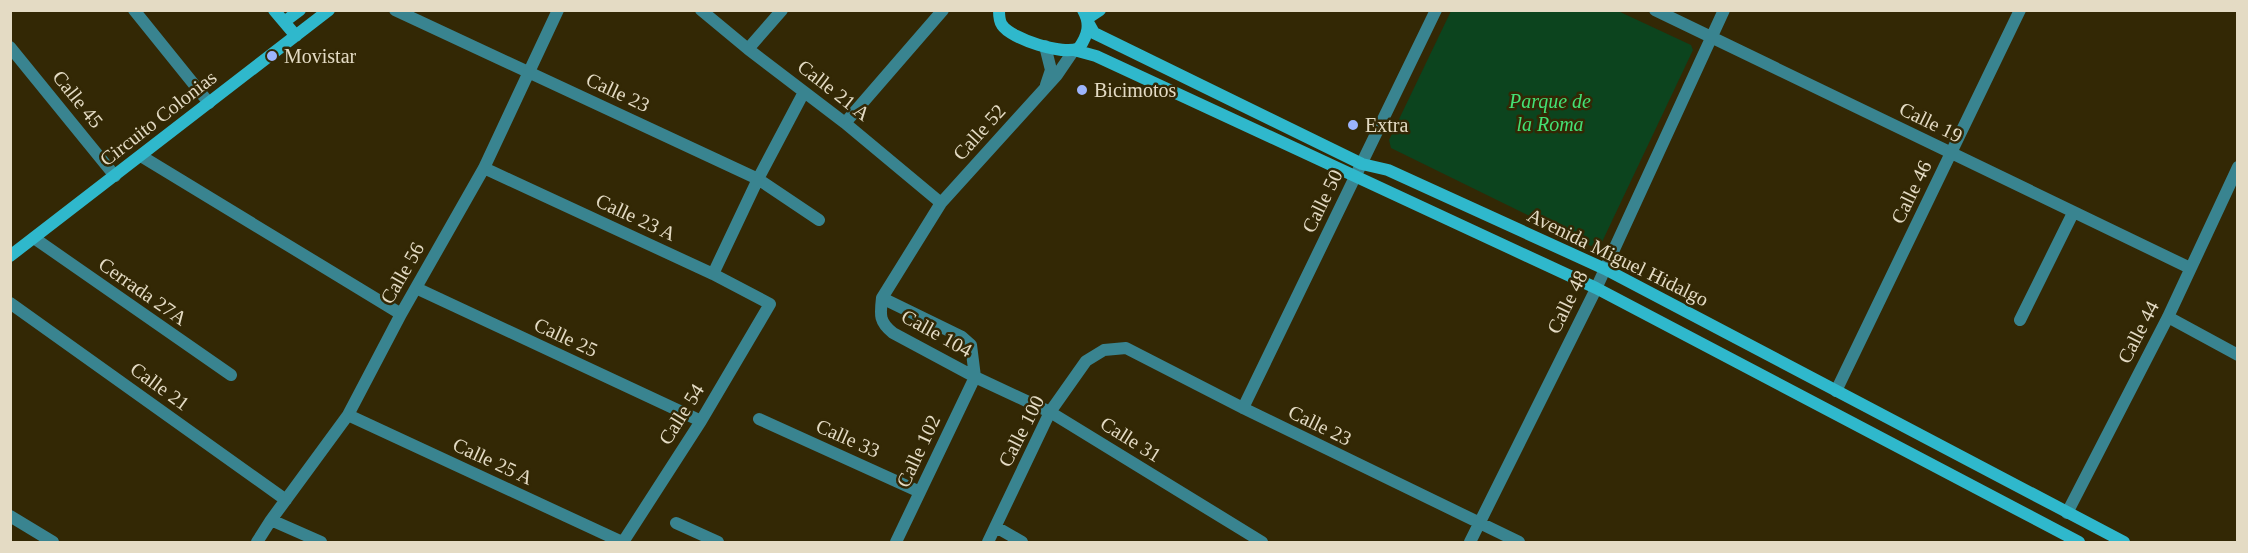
<svg xmlns="http://www.w3.org/2000/svg" width="2248" height="553" viewBox="0 0 2248 553" font-family="'Times New Roman',serif">
<style>
.green{fill:#0c441e}
.lines{fill:none;stroke-linecap:round;stroke-linejoin:round}
.street{stroke:#398490;stroke-width:12}
.secondary{stroke:#2fb8cc;stroke-width:12}
.poi-dot{fill:#9cb4fd;stroke:#332805;stroke-width:2}
.labels{text-anchor:middle;dominant-baseline:central;stroke-width:5;stroke-linejoin:round;paint-order:stroke}
.poi-label{font-size:20px;fill:#e4dbc4;stroke:#332805;text-anchor:start}
.street-label{font-size:20px;fill:#e4dbc4;stroke:#332805}
.park-label{font-size:20px;font-style:italic;fill:#43e175;stroke:#332805}
</style>
<rect width="100%" height="100%" fill="#332805"/>
<path class="green" d="M1451,11H1618L1691,45L1693,50L1602,242L1591,246L1391,148L1389,140Z"/>
<g class="lines">
<path class="street" d="M134,10L209,103
M395,10L758,179L819,220
M701,10L748,49L845,123L941,203
M1655,10L2190,268
M1045,46L1051,70L1046,85
M10,47L115,176
M748,49L782,10
M1074,50L1057,75L941,203L882,298C880,315 879,322 893,333L975,377L1050,412L1262,542
M845,123L943,10
M141,156L401,314
M484,168L713,274L770,304L701,421L623,542
M34,238L231,375
M713,274L758,179L804,92
M416,288L701,421
M882,298L962,337L971,345L975,377L896,542
M10,303L286,500
M2168,317L2238,355
M2020,320L2073,213
M1836,391L2020,10
M1243,408L1436,10
M348,415L622,542
M759,419L920,492
M2067,513L2168,317L2238,167
M10,516L53,542
M271,520L321,542
M676,523L718,542
M996,527L1022,542
M257,542L271,520L348,415L401,314L484,168L558,10
M988,542L1050,412L1086,361L1104,350L1126,348L1243,408L1519,542
M1470,542L1594,293L1724,10"/>
<path class="secondary" d="M274,10L296,36
M999,10C999,15 999,21 1002,25C1011,39 1064,56 1079,48C1088,35 1091,24 1083,10
M1088,18L1100,10
M284,22L300,10
M1089,24L1094,33L1362,164L1388,170L1605,269L2124,542
M1074,50L1096,56L1596,288L2079,542
M10,256L329,10"/>
</g>
<g class="poi-dot">
<circle cx="272" cy="56" r="6"/>
<circle cx="1082" cy="90" r="6"/>
<circle cx="1353" cy="125" r="6"/>
</g>
<g class="labels">
<g class="poi-label">
<text x="284" y="56">Movistar</text>
<text x="1094" y="90">Bicimotos</text>
<text x="1365" y="125">Extra</text>
</g>
<g class="street-label">
<text transform="translate(834 90) rotate(38)">Calle 21 A</text>
<text transform="translate(618 92) rotate(25)">Calle 23</text>
<text transform="translate(78 99) rotate(51)">Calle 45</text>
<text transform="translate(158 118) rotate(-38)">Circuito Colonias</text>
<text transform="translate(1931 122) rotate(26)">Calle 19</text>
<text transform="translate(979 132) rotate(-48)">Calle 52</text>
<text transform="translate(1911 192) rotate(-64)">Calle 46</text>
<text transform="translate(1322 201) rotate(-64)">Calle 50</text>
<text transform="translate(636 217) rotate(25)">Calle 23 A</text>
<text transform="translate(1618 257) rotate(26)">Avenida Miguel Hidalgo</text>
<text transform="translate(402 273) rotate(-60)">Calle 56</text>
<text transform="translate(143 291) rotate(35)">Cerrada 27A</text>
<text transform="translate(1567 302) rotate(-64)">Calle 48</text>
<text transform="translate(2138 332) rotate(-63)">Calle 44</text>
<text transform="translate(937 333) rotate(29)">Calle 104</text>
<text transform="translate(566 337) rotate(25)">Calle 25</text>
<text transform="translate(160 386) rotate(36)">Calle 21</text>
<text transform="translate(681 414) rotate(-58)">Calle 54</text>
<text transform="translate(1320 425) rotate(26)">Calle 23</text>
<text transform="translate(1021 431) rotate(-63)">Calle 100</text>
<text transform="translate(848 438) rotate(24)">Calle 33</text>
<text transform="translate(1131 439) rotate(32)">Calle 31</text>
<text transform="translate(918 451) rotate(-65)">Calle 102</text>
<text transform="translate(493 461) rotate(25)">Calle 25 A</text>
</g>
<g class="park-label">
<text x="1550" y="101">Parque de<tspan x="1550" dy="23">la Roma</tspan></text>
</g>
</g>
<rect width="2248" height="553" fill="none" stroke="#e4dbc4" stroke-width="24"/>
</svg>
